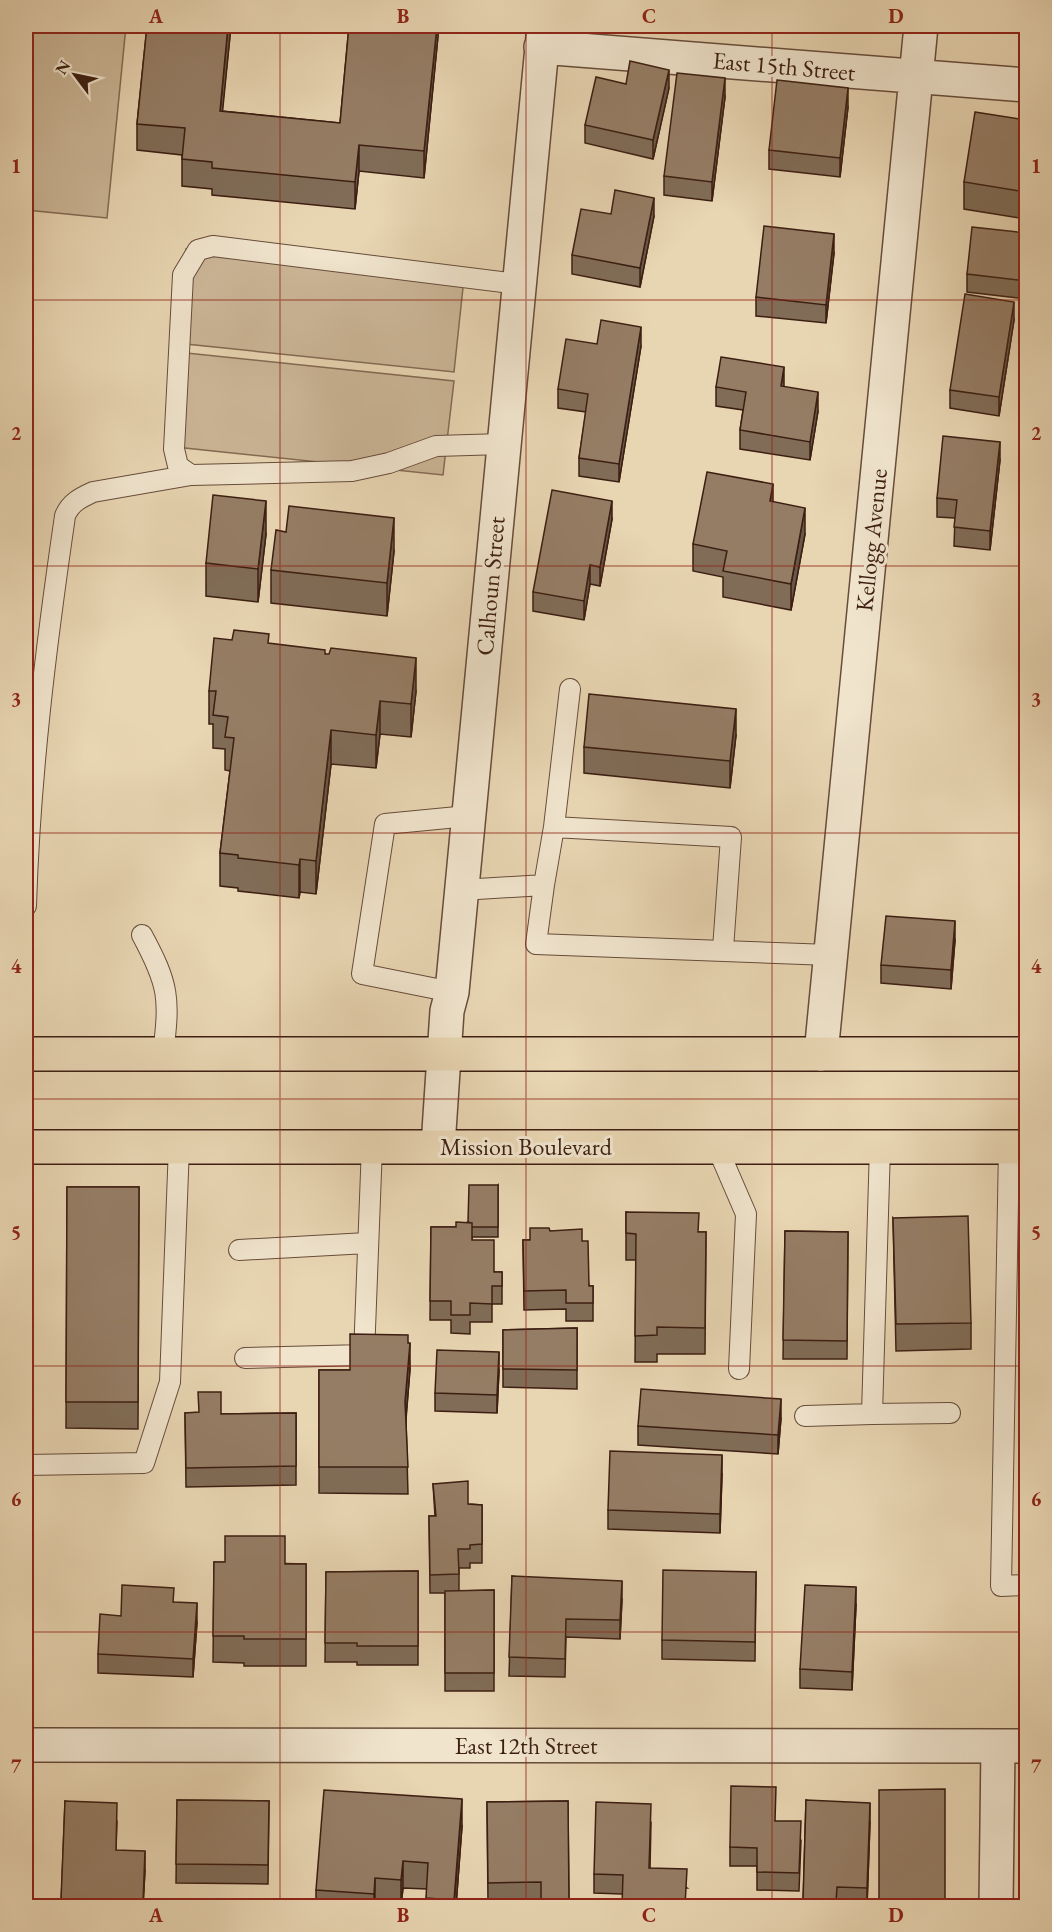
<svg xmlns="http://www.w3.org/2000/svg" width="1052" height="1932" viewBox="0 0 1052 1932" font-family="'EB Garamond',serif">
<style>
.green{fill:#cbb697;stroke:#846a54;stroke-width:1.5}
.lines{fill:none;stroke-linecap:round;stroke-linejoin:round}
.lane-casing{stroke:#674c3a;stroke-width:22}
.street-casing{stroke:#674c3a;stroke-width:36}
.primary-casing{stroke:#3c1e12;stroke-width:36}
.lane{stroke:#f0e4cd;stroke-width:20}
.street{stroke:#f0e4cd;stroke-width:33}
.primary{stroke:#e8d5b2;stroke-width:33}
.wall{fill:#806c57;stroke:#3c1e12;stroke-width:1.5}
.shaded-wall{fill:#685847;stroke:#3c1e12;stroke-width:1.5}
.building{fill:#957d65;stroke:#3c1e12;stroke-width:1.5}
.grid{fill:none;stroke:#8f2418;stroke-width:1.5;stroke-opacity:0.55}
.labels{text-anchor:middle;dominant-baseline:central;stroke-width:6;stroke-linejoin:round;paint-order:stroke}
.street-label{font-size:24px;fill:#3c1e12;stroke:#f0e4cd}
.neatline{fill:none;stroke:#8f2418;stroke-width:2}
.grid-label{font-size:20px;text-anchor:middle;font-weight:bold;fill:#8f2418}
</style>
<rect width="100%" height="100%" fill="#e8d5b2"/>
<filter id="stains"><feTurbulence type="fractalNoise" baseFrequency=".00333" numOctaves="4"/><feColorMatrix values="0 0 0 0 .2 0 0 0 0 .09 0 0 0 0 .02 0 0 0 .5 -.17"/></filter>
<radialGradient id="worn" r=".72"><stop offset=".6" stop-color="#630" stop-opacity="0"/><stop offset="1" stop-color="#630" stop-opacity=".3"/></radialGradient>
<path class="green" d="M26,26H126L107,218L26,210Z
M186,249L464,278L454,372L176,343Z
M177,352L454,381L443,475L166,446Z"/>
<g class="lines">
<defs>
<path id="lane" d="M191,475L178,466L174,449L183,275L198,250L213,246L518,284
M554,827L570,689
M544,885L554,827L731,837L723,949
M461,890L544,885L536,944L830,955
M26,906C30,775 46,646 65,516C70,503 80,498 93,492L191,475L352,471L389,463L436,446L503,444
M142,935C169,985 170,998 163,1054
M452,992L362,974L385,824L468,816
M717,1147L746,1214L739,1369
M1009,1147L1001,1586L1026,1585
M239,1250L367,1243
M245,1358L364,1355L372,1146
M872,1414L950,1413
M805,1416L872,1414L880,1147
M26,1465L144,1463L170,1382L179,1146"/>
<path id="street" d="M541,47L1026,85
M821,1054L921,26
M438,1146L447,1011L452,992L544,26
M26,1745L1026,1746
M996,1906L998,1746"/>
<path id="primary" d="M26,1054H1026
M26,1147H1026"/>
</defs>
<use href="#lane" class="lane-casing"/>
<use href="#street" class="street-casing"/>
<use href="#primary" class="primary-casing"/>
<use href="#lane" class="lane"/>
<use href="#street" class="street"/>
<use href="#primary" class="primary"/>
</g>
<path class="wall" d="M147,26H231L222,111L340,123L349,26H439L424,178L359,171L355,209L212,195V189L182,186V155L137,150V124Z
M626,84L669,88L653,159L585,143V125Z
M725,97L712,201L664,195V176Z
M848,107L840,177L769,169V150Z
M1026,120V219L964,209V182Z
M611,214L654,216L640,287L572,274V255Z
M1026,233V299L967,292V274Z
M834,253L826,323L756,316V297Z
M1014,320L999,416L950,408V390Z
M597,344L641,346L619,482L579,476V458L586,412L558,408V389Z
M716,387H784L818,411L810,460L740,449V430L743,410L716,406Z
M1000,460L990,550L954,546L955,518L937,517V498Z
M773,502L805,534L791,610L723,597V577L693,571V544Z
M612,519L600,586L590,584L584,620L533,611V592Z
M266,534L258,602L206,596V563Z
M394,551L387,616L271,603V570Z
M269,644L325,654L416,691L411,737L380,734L376,768L331,764L316,894L300,892L299,898L238,891V888L220,886V853L230,771L225,770V749L213,748V724H209V691Z
M736,735L730,788L584,773V747Z
M955,940L951,989L881,983V965Z
M498,1185V1237H472V1240L494,1272H502V1304H492V1322H470V1334L451,1333V1320H430L431,1227H456L468,1222Z
M67,1187H139L138,1429L66,1428Z
M626,1212L699,1232H706L705,1354H657V1362H635L636,1260H626Z
M893,1218L971,1323V1349L896,1351Z
M550,1231L582,1241L589,1286H593V1321H566V1309L524,1310L523,1240H530Z
M785,1231L848,1232L847,1359H783Z
M1026,1323V1454H1024Z
M577,1328V1389L503,1387V1330Z
M408,1343L410,1369L406,1420L408,1494L319,1493V1370H350Z
M499,1370L497,1413L435,1411V1393Z
M185,1413L221,1414L296,1413V1485L186,1487Z
M781,1418L778,1454L638,1445V1426Z
M722,1474L720,1533L608,1529V1510Z
M433,1484L468,1504L482,1505V1563H470V1568H459V1591L494,1590V1691H445V1593H430L429,1516H435Z
M214,1562L306,1564V1666H244V1663L213,1662Z
M418,1571V1665H357V1662H325L326,1572Z
M756,1572L755,1661L662,1659V1640Z
M512,1576L622,1599L620,1639L566,1637L565,1677L509,1676Z
M174,1602L197,1622L193,1677L98,1673V1654L121,1616Z
M856,1605L852,1690L800,1688V1669Z
M177,1800L269,1801L268,1884L176,1883Z
M806,1800L870,1822L867,1906H803Z
M65,1801L117,1821L116,1850L145,1870L143,1906H61Z
M568,1801L569,1906H541V1901L488,1902L487,1802Z
M775,1821L801,1840L799,1891L757,1890V1866H730V1847Z
M651,1823L650,1868L687,1888L622,1894L594,1893V1874Z
M462,1826L456,1906H426L427,1889L403,1888L401,1906L375,1905V1906H316V1890Z"/>
<path class="shaded-wall" d="M228,26H231L220,137V111Z
M437,26H439L424,178V151Z
M669,70V88L653,159V140Z
M725,78V97L712,201V182Z
M848,88V107L840,177V158Z
M359,145V171L355,209V182Z
M654,198V216L640,287V268Z
M834,234V253L826,323V305Z
M1014,302V320L999,416V397Z
M641,327V346L619,482V464Z
M784,367V386L781,405V386Z
M818,392V411L810,460V442Z
M1000,442V460L990,550V531Z
M773,484V511L770,501Z
M266,501V534L258,602V569Z
M612,501V519L600,586V567Z
M805,508V534L791,610V584Z
M394,518V551L387,616V583Z
M590,565V584L584,620V601Z
M416,658V691L411,737V704Z
M380,701V734L376,768V735Z
M736,709V735L730,788V761Z
M331,730V764L316,894V861Z
M300,859V892L299,898V865Z
M955,921V940L951,989V970Z
M410,1343V1369L405,1428V1402Z
M499,1352V1370L497,1413V1395Z
M781,1399V1418L778,1454V1435Z
M722,1455V1474L720,1533V1514Z
M622,1581V1599L620,1639V1620Z
M856,1587V1605L852,1690V1672Z
M197,1603V1622L193,1677V1659Z
M462,1799V1826L456,1906H454Z
M870,1803V1822L867,1906V1888Z
M145,1851V1870L143,1906V1902Z
M403,1861V1888L401,1906V1880Z
M375,1878V1905L374,1906V1894Z"/>
<path class="building" d="M147,26H228L220,111L340,123L349,26H437L424,151L359,145L355,182L212,168V162L182,159L185,128L137,124Z
M630,61L669,70L653,140L585,125L596,77L626,84Z
M677,73L725,78L712,182L664,176Z
M777,80L848,88L840,158L769,150Z
M975,112L1026,120V192L964,182Z
M615,190L654,198L640,268L572,255L581,209L611,214Z
M764,226L834,234L826,305L756,297Z
M972,227L1026,233V281L967,274Z
M965,294L1014,302L999,397L950,390Z
M601,320L641,327L619,464L579,458L588,394L558,389L566,339L597,344Z
M721,357L784,367L781,386L818,392L810,442L740,430L746,392L716,387Z
M943,436L1000,442L990,531L954,527L957,500L937,498Z
M707,472L773,484L770,501L805,508L791,584L723,571L727,551L693,544Z
M552,490L612,501L600,567L590,565L584,601L533,592Z
M213,495L266,501L258,569L206,563Z
M289,506L394,518L387,583L271,570L276,530L286,532Z
M234,630L269,634L268,643L325,650V654H329L331,648L416,658L411,704L380,701L376,735L331,730L316,861L300,859L299,865L238,858V855L220,853L234,738L225,737L228,717L213,715L216,691H209L214,638L232,640Z
M589,694L736,709L730,761L584,747Z
M886,916L955,921L951,970L881,965Z
M469,1185H498V1227H472V1223L468,1222Z
M67,1187H139L138,1402H66Z
M626,1212L699,1213L698,1232H706L705,1328L657,1327V1335L635,1336L636,1234L626,1233Z
M968,1216L971,1323L896,1324L893,1218Z
M456,1222L472,1223V1240H494V1272H502V1286H492V1304L470,1303V1315H451V1301H430L431,1227H456Z
M530,1228H549L550,1231L582,1229V1241H588L589,1286H593V1303H566V1290L524,1291L523,1240H530Z
M785,1231L848,1232L847,1341L783,1340Z
M1026,1323V1421H1024Z
M577,1328V1370L503,1369V1330Z
M350,1334L408,1335V1343H410L405,1402L408,1467H319V1370H350Z
M437,1350L499,1352L497,1395L435,1393Z
M641,1389L781,1399L778,1435L638,1426Z
M198,1392H221V1414L296,1413V1466L186,1468L185,1413L199,1412Z
M610,1451L722,1455L720,1514L608,1510Z
M468,1481V1504L482,1505V1544L470,1545V1549H458L459,1574L430,1575L429,1516H436L433,1484Z
M225,1536H285V1564H306V1639H244V1636H213L214,1562H225Z
M663,1570L756,1572L755,1642L662,1640Z
M418,1571V1646H357V1643H325L326,1572Z
M512,1576L622,1581L620,1620L566,1619L565,1659L509,1657Z
M122,1585L174,1588L173,1602L197,1603L193,1659L98,1654L100,1614L121,1616Z
M805,1585L856,1587L852,1672L800,1669Z
M494,1590V1673H445V1591Z
M731,1786L776,1787L775,1821H801L799,1873L757,1872V1848L730,1847Z
M945,1789V1906H879V1790Z
M324,1790L462,1799L454,1900L426,1898L428,1863L403,1861L401,1880L375,1878L374,1894L316,1890Z
M177,1800L269,1801L268,1865L176,1864Z
M806,1800L870,1803L867,1888L837,1887L836,1902L803,1901Z
M65,1801L117,1803L116,1850L145,1851L143,1902L61,1900Z
M568,1801L569,1900H541V1882L488,1883L487,1802Z
M596,1802L651,1804L649,1868L687,1869L685,1906H622L623,1875L594,1874Z"/>
<path class="grid" d="M280,26V1906M526,26V1906M772,26V1906M26,300H1026M26,566H1026M26,833H1026M26,1099H1026M26,1366H1026M26,1632H1026"/>
<g class="labels">
<g class="street-label">
<text transform="translate(784 66) rotate(5)">East 15th Street</text>
<text transform="translate(871 540) rotate(-84)">Kellogg Avenue</text>
<text transform="translate(490 586) rotate(-85)">Calhoun Street</text>
<text x="526" y="1146">Mission Boulevard</text>
<text x="526" y="1745">East 12th Street</text>
</g>
</g>
<rect width="1052" height="1932" fill="none" stroke="#e8d5b2" stroke-width="66"/>
<g transform="translate(75 75) rotate(302)" stroke="#f0e4cd" stroke-width="4.5" paint-order="stroke">
<path d="M0-4.5L10 22L0 15L-10 22Z" fill="#3c1e12"/>
<text y="-9" font-size="16" font-weight="bold" text-anchor="middle" fill="#3c1e12">N</text>
</g>
<rect x="33" y="33" width="986" height="1866" class="neatline"/>
<g class="grid-label">
<text x="156" y="23">A</text>
<text x="403" y="23">B</text>
<text x="649" y="23">C</text>
<text x="896" y="23">D</text>
<text x="16" y="173">1</text>
<text x="1036" y="173">1</text>
<text x="16" y="440">2</text>
<text x="1036" y="440">2</text>
<text x="16" y="706">3</text>
<text x="1036" y="706">3</text>
<text x="16" y="973">4</text>
<text x="1036" y="973">4</text>
<text x="16" y="1239">5</text>
<text x="1036" y="1239">5</text>
<text x="16" y="1506">6</text>
<text x="1036" y="1506">6</text>
<text x="16" y="1773">7</text>
<text x="1036" y="1773">7</text>
<text x="156" y="1922">A</text>
<text x="403" y="1922">B</text>
<text x="649" y="1922">C</text>
<text x="896" y="1922">D</text>
</g>
<rect width="100%" height="100%" filter="url(#stains)"/>
<rect width="100%" height="100%" fill="url(#worn)"/>
</svg>
